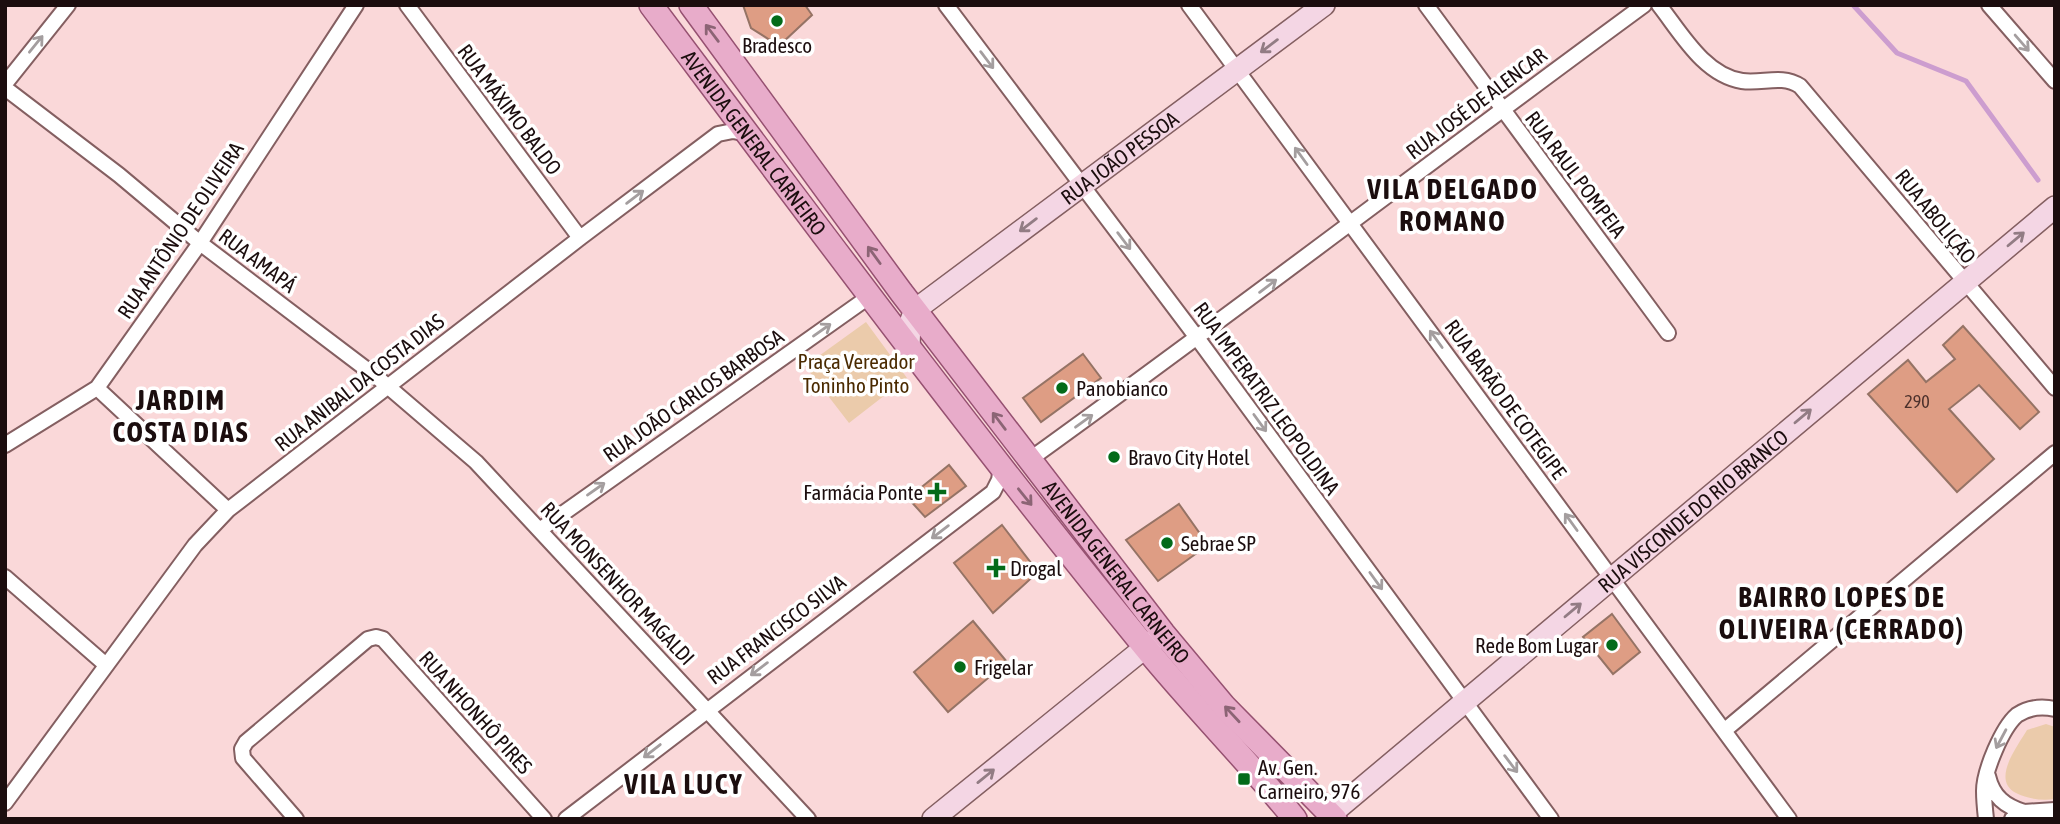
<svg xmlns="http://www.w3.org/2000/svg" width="2060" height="824" viewBox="0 0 2060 824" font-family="'Asap Condensed',sans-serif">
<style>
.green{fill:#ebcbab}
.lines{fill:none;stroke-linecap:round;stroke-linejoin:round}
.stream{stroke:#cc9dcf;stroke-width:5}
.building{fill:#de9d84;stroke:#957365;stroke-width:2}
.street-casing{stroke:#845f61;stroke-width:18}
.secondary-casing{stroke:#845f61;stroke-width:24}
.primary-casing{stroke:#965171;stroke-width:26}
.street{stroke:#fff;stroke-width:14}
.secondary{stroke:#f4d6e4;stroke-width:21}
.primary{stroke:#e8acca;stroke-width:23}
.oneway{stroke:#8c6475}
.oneway2{stroke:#a49e9f}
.oneway3{stroke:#927c84}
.poi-dot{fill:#036b19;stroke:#fff;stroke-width:2.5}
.labels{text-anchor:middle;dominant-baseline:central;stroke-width:7;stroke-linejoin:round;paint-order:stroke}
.number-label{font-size:18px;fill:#4c312c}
.poi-label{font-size:21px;fill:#1b0d0e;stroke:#fff;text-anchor:start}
.street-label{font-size:21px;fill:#1b0d0e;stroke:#fff}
.park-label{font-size:21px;fill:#4a2a00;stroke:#fff}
.district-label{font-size:28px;font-weight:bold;letter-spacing:2px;fill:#1b0d0e;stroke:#fff}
</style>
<rect width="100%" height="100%" fill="#fad8d9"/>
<path class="green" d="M866,322L907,378L849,423L805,366Z
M2046,724L2055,727V799C2042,801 2028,799 2016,793C1991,780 2017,747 2027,730Z"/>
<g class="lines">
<path class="stream" d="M1853,5L1897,53L1966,81L2038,180"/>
</g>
<path class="building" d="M743,5H805L812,15L782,43L776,37L770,40L751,28Z
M1963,326L2039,412L2020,429L1979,385L1949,409L1994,459L1957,492L1868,394L1908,360L1926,382L1955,359L1943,345Z
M1083,354L1101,378L1041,422L1023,398Z
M949,465L966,486L925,517L908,498Z
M1179,504L1208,545L1158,581L1126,540Z
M1002,525L1038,572L993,613L954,563Z
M1612,614L1640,652L1613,674L1583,637Z
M973,621L1007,662L948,712L914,672Z"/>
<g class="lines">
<defs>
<path id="street" d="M407,5L580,238
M946,5L1198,339L1551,819
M1189,5L1789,819
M1426,5L1668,333
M1659,5C1681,33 1704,75 1742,81C1763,84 1781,74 1800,86L2055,388
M1989,5L2055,81
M5,84L68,5
M5,88L119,175L200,243L378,378L476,462L808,819
M97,388L228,510
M5,445L97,388L200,243L356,5
M1029,460C1236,311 1438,156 1644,5
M541,529L870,296
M5,577L106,665
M1725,730L2055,453
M1988,776C1993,797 2005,806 2024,812
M5,803L195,545L228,510L580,238L718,134L733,131L748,134
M296,819L243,758L242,749L246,742L368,639L376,637L383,639L544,819
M566,819L993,492L999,480L1001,467
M1986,819C1985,810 1984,800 1984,791C1984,771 2002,728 2017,715C2029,707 2041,706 2055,709
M2012,819L2024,812L2055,810"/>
<g id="secondary">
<path id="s1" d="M909,346L910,323L915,310L1324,5"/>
<path id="s2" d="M1331,814L2055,207"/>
<path d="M933,819L1158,637"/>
</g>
<g id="primary">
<path id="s3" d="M651,5C813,221 974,438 1145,647C1193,706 1247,760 1295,819"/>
<path id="s4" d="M691,5L901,292L1163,633L1224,706L1335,819"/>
</g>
</defs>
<use href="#street" class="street-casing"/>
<use href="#secondary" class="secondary-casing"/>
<use href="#primary" class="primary-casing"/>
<use href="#street" class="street"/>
<use href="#secondary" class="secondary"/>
<use href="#primary" class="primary"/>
</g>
<defs><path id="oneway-shaft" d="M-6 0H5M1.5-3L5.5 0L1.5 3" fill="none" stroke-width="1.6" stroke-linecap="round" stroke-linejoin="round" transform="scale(1.75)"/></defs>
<g class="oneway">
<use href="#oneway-shaft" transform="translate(712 33) rotate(-127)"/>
<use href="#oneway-shaft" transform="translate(874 255) rotate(-126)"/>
<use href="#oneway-shaft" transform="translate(999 421) rotate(-127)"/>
<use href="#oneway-shaft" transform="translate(1025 497) rotate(51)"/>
<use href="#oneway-shaft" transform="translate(1232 714) rotate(-133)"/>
</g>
<g class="oneway2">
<use href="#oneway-shaft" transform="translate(2022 43) rotate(49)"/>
<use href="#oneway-shaft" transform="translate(36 44) rotate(-51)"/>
<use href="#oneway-shaft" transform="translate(987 60) rotate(53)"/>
<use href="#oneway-shaft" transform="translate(1301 156) rotate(-126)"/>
<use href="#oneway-shaft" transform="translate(635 197) rotate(-37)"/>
<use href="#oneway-shaft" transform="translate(1124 241) rotate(53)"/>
<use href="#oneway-shaft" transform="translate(1268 286) rotate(-37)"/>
<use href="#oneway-shaft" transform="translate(822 330) rotate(-35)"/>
<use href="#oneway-shaft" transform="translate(1436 339) rotate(-126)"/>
<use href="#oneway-shaft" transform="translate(1084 421) rotate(-36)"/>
<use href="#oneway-shaft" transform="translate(1260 423) rotate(54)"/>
<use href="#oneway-shaft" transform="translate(596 489) rotate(-35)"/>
<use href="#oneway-shaft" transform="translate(1571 522) rotate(-126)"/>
<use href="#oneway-shaft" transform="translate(940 532) rotate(143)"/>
<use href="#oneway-shaft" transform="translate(1376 581) rotate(54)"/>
<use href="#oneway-shaft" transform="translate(759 669) rotate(143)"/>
<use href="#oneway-shaft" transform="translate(2001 739) rotate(118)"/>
<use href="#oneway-shaft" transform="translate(652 751) rotate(142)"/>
<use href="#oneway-shaft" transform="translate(1511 764) rotate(53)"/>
</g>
<g class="oneway3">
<use href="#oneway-shaft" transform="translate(1269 46) rotate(143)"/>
<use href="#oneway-shaft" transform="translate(1028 225) rotate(143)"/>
<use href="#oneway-shaft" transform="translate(2016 239) rotate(-40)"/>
<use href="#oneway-shaft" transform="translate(1803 416) rotate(-40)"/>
<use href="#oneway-shaft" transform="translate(1573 610) rotate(-40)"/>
<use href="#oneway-shaft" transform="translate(986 776) rotate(-39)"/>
</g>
<g class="poi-dot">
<circle cx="777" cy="21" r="7"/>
<circle cx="1062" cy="388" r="7"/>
<circle cx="1114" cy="457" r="7"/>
<path d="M933.5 481.5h7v7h7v7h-7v7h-7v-7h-7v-7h7z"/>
<circle cx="1167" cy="543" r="7"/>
<path d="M992.5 557.5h7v7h7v7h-7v7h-7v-7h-7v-7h7z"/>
<circle cx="1612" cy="645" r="7"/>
<circle cx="960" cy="667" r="7"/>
<rect x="1237" y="772" width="14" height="14" rx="3.5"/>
</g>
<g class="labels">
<g class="number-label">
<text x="1917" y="401">290</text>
</g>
<g class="poi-label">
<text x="777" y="45" text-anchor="middle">Bradesco</text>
<text x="1076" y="388">Panobianco</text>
<text x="1128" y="457">Bravo City Hotel</text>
<text x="923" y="492" text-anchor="end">Farmácia Ponte</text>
<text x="1181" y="543">Sebrae SP</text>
<text x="1010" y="568">Drogal</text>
<text x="1598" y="645" text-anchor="end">Rede Bom Lugar</text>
<text x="974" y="667">Frigelar</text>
<text x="1258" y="767">Av. Gen.<tspan x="1258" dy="24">Carneiro, 976</tspan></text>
</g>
<g class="street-label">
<text transform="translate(1476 103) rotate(-37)">RUA JOSÉ DE ALENCAR</text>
<text transform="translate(510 109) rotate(53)">RUA MÁXIMO BALDO</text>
<text stroke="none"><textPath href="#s3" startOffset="172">AVENIDA GENERAL CARNEIRO</textPath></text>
<text stroke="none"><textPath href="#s1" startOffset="292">RUA JOÃO PESSOA</textPath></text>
<text transform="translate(1576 174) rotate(53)">RUA RAUL POMPEIA</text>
<text transform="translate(1936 216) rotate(51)">RUA ABOLIÇÃO</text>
<text transform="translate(180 230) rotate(-56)">RUA ANTÔNIO DE OLIVEIRA</text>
<text transform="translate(258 260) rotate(37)">RUA AMAPÁ</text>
<text transform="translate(359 382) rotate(-38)">RUA ANIBAL DA COSTA DIAS</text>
<text transform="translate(693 395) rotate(-35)">RUA JOÃO CARLOS BARBOSA</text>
<text transform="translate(1267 398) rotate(54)">RUA IMPERATRIZ LEOPOLDINA</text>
<text transform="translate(1506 399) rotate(54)">RUA BARÃO DE COTEGIPE</text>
<text stroke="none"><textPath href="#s2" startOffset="472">RUA VISCONDE DO RIO BRANCO</textPath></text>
<text stroke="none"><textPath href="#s4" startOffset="709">AVENIDA GENERAL CARNEIRO</textPath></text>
<text transform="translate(618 583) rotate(47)">RUA MONSENHOR MAGALDI</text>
<text transform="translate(776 629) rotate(-37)">RUA FRANCISCO SILVA</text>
<text transform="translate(476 712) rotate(48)">RUA NHONHÔ PIRES</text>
</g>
<g class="park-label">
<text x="856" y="361">Praça Vereador<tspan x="856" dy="24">Toninho Pinto</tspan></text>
</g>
<g class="district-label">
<text x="1453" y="189">VILA DELGADO<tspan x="1453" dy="32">ROMANO</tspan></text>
<text x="181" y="400">JARDIM<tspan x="181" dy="32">COSTA DIAS</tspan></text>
<text x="1842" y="597">BAIRRO LOPES DE<tspan x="1842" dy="32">OLIVEIRA (CERRADO)</tspan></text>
<text x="684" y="784">VILA LUCY</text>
</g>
</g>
<rect width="2060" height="824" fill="none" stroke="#1b0d0e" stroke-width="14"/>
</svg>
